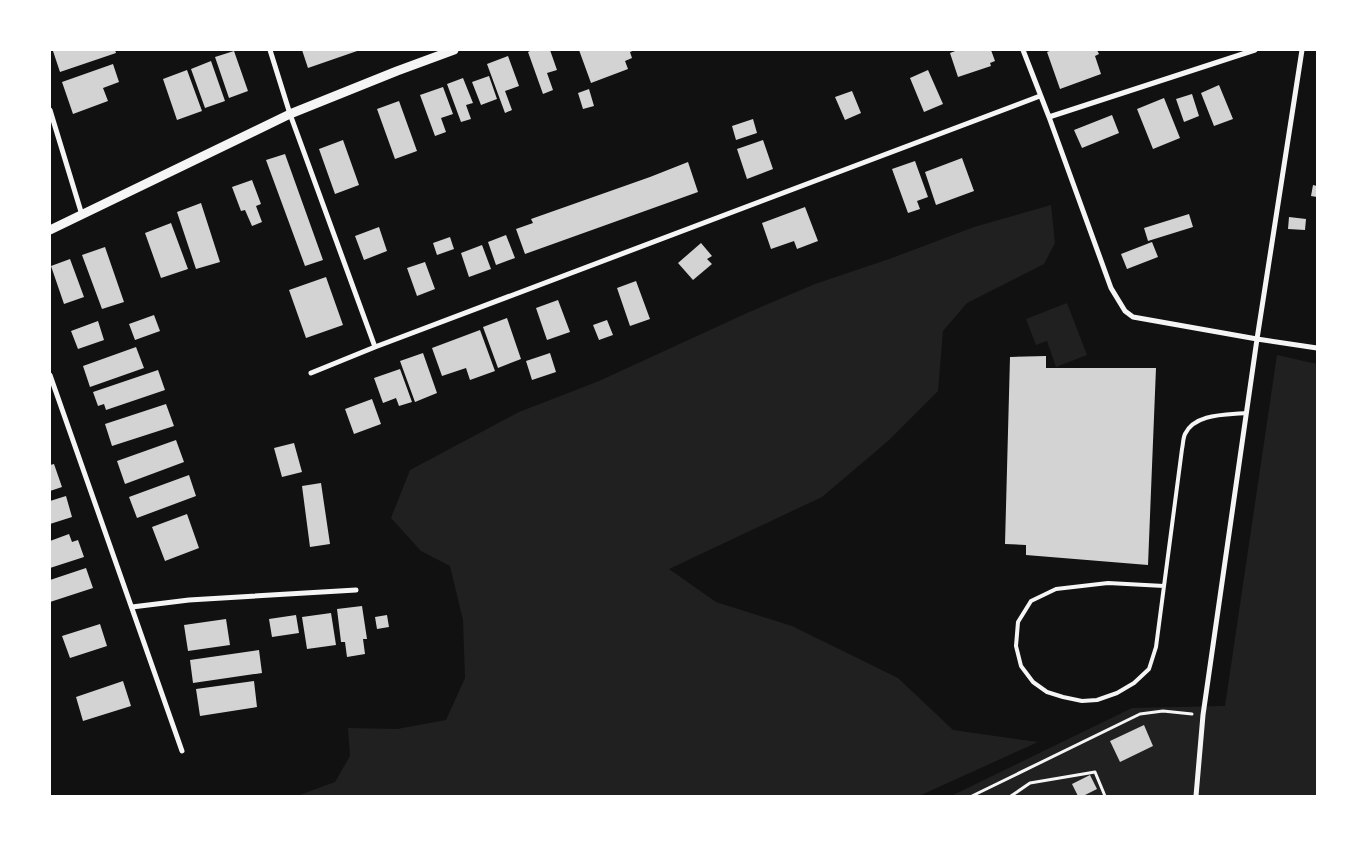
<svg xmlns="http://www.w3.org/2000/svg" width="1367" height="846" viewBox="0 0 1367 846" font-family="'Sofia Sans Condensed',sans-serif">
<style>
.green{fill:#202020}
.building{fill:#d3d3d3}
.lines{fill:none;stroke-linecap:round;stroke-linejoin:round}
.path{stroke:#f5f5f5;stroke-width:3}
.service{stroke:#f5f5f5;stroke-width:4}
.minor{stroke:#f5f5f5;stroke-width:5}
.tertiary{stroke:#f5f5f5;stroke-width:9}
</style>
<rect width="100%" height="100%" fill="#111"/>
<path class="green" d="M1051,205L1055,243L1044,264L967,303L943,331L938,391L888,441L822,497L669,569L716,602L792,626L898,678L953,730L1038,742L919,796H297L335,782L350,756L348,728L397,729L446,720L465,678L463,620L450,566L421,551L391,518L410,470L519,412L599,381L747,313L815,284L892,258L974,227Z
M1067,303L1087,355L1056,367L1047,341L1036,345L1026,319Z
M1277,355L1317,364V796H951L1132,708L1225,706Z"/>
<path class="building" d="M55,50H115L116,53L60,72L53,51Z
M302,50H360L308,68Z
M532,50H550L557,70L547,73L553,90L543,94L528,52Z
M579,50H635L630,52L632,58L625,61L628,69L591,83Z
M958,50H991L995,61L990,63L991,66L958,77L950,53Z
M1052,50H1097L1099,54L1095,56L1101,74L1060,89L1047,52Z
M234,51L248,91L229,98L215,57Z
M508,56L519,86L505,91L512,110L505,113L487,64Z
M211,61L225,101L205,108L191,69Z
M113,64L119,82L103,88L108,101L73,114L62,82Z
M187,70L202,111L177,120L163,79Z
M928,70L943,104L924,112L910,78Z
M489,76L497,99L481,105L472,82Z
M463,78L473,103L466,105L471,119L461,122L447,84Z
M1219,85L1233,119L1214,126L1201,93Z
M443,87L453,114L441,118L446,132L435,136L420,95Z
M589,89L594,106L583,109L578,93Z
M852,91L861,113L845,120L835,97Z
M1192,94L1199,116L1184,122L1176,99Z
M1164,98L1180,138L1153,149L1137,109Z
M399,101L417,151L395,159L377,109Z
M1112,115L1119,133L1082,148L1074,130Z
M753,119L757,133L736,140L732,126Z
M343,140L359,185L335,194L319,149Z
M763,140L773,169L747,179L737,149Z
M285,154L323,260L305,266L266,160Z
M962,158L974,191L936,205L925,172Z
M915,161L928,197L917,201L920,209L908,213L892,169Z
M688,162L698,192L525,254L516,229L533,223L531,219L650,177Z
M252,180L261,204L256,206L262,222L252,226L245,210L241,211L232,187Z
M1313,185L1317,186V197L1311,196Z
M201,203L220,262L196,269L177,212Z
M805,207L818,241L797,249L794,241L771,249L762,223Z
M1189,214L1193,227L1148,241L1144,228Z
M1289,217L1306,219L1305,230L1288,229Z
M171,223L188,269L161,278L145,233Z
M379,227L387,251L364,260L355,236Z
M506,235L515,258L496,265L488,242Z
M450,237L454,249L437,255L433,243Z
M1152,242L1158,257L1127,269L1121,254Z
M701,243L712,256L707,259L712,264L693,280L678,263Z
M482,245L491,269L469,277L461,253Z
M105,247L124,302L102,309L82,255Z
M70,259L84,297L64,304L51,266Z
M425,262L435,289L417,296L407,268Z
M326,277L343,325L306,338L289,290Z
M636,281L650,319L630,326L617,288Z
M558,300L570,332L547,340L536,308Z
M154,315L160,331L135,340L129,324Z
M507,318L521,359L498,368L483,327Z
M607,320L613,335L599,340L593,325Z
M98,321L104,340L78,349L71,331Z
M480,330L495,371L470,380L466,368L442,376L432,348Z
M136,347L144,368L90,387L83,366Z
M423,353L437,393L415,402L400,361Z
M550,353L556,372L532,380L526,361Z
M1046,356V368H1156L1148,565L1026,555V545L1005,544L1010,357Z
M400,369L412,402L399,406L396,398L383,403L374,378Z
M158,370L165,390L106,410L104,404L98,406L93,392Z
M372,399L381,424L354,434L345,409Z
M166,404L174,426L112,446L105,424Z
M176,440L184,462L125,484L117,461Z
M294,443L302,472L282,477L274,448Z
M54,464L62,487L50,491V465Z
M189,475L196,496L137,518L129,497Z
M321,483L330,544L310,547L302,486Z
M66,496L72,517L50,524V501Z
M187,514L199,548L165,561L152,527Z
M69,534L72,542L78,540L84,557L50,568V541Z
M86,568L93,588L50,602V580Z
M362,606L367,639H363L365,654L347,657L345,642H341L337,609Z
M331,613L336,645L307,649L302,617Z
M296,615L299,633L272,637L269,619Z
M387,615L389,627L377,629L375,617Z
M226,619L230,645L188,651L184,625Z
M100,624L107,646L70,658L62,636Z
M259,650L262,673L193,683L190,660Z
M123,681L131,706L83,721L76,697Z
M254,681L257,707L200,716L196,689Z
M1144,725L1153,746L1120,762L1110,741Z
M1090,775L1097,789L1083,796H1078L1072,784Z"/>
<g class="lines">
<path class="path" d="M972,796L1140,714L1163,711L1192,714
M1011,796L1030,783L1095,772L1105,796"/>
<path class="service" d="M1164,586L1108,583L1056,589L1031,601L1018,622L1016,646L1021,666L1033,682L1047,692L1063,697L1082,701L1097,700L1117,693L1134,683L1149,669L1156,647L1182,449C1183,445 1183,438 1185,434C1195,413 1227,415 1246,413"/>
<path class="minor" d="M270,50L290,114L375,347
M1023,50L1049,117L1111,288L1125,311L1133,317L1257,339L1317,348
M50,110L82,215
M1049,117L1255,50
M311,373L375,347L1040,96
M50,375L182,751
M132,607L189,600L356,590
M1196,796L1203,715L1257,339L1302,50"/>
<path class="tertiary" d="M50,230L290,114L397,71L454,50"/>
</g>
<rect width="1367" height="846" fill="none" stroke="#ffffff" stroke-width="102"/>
</svg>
